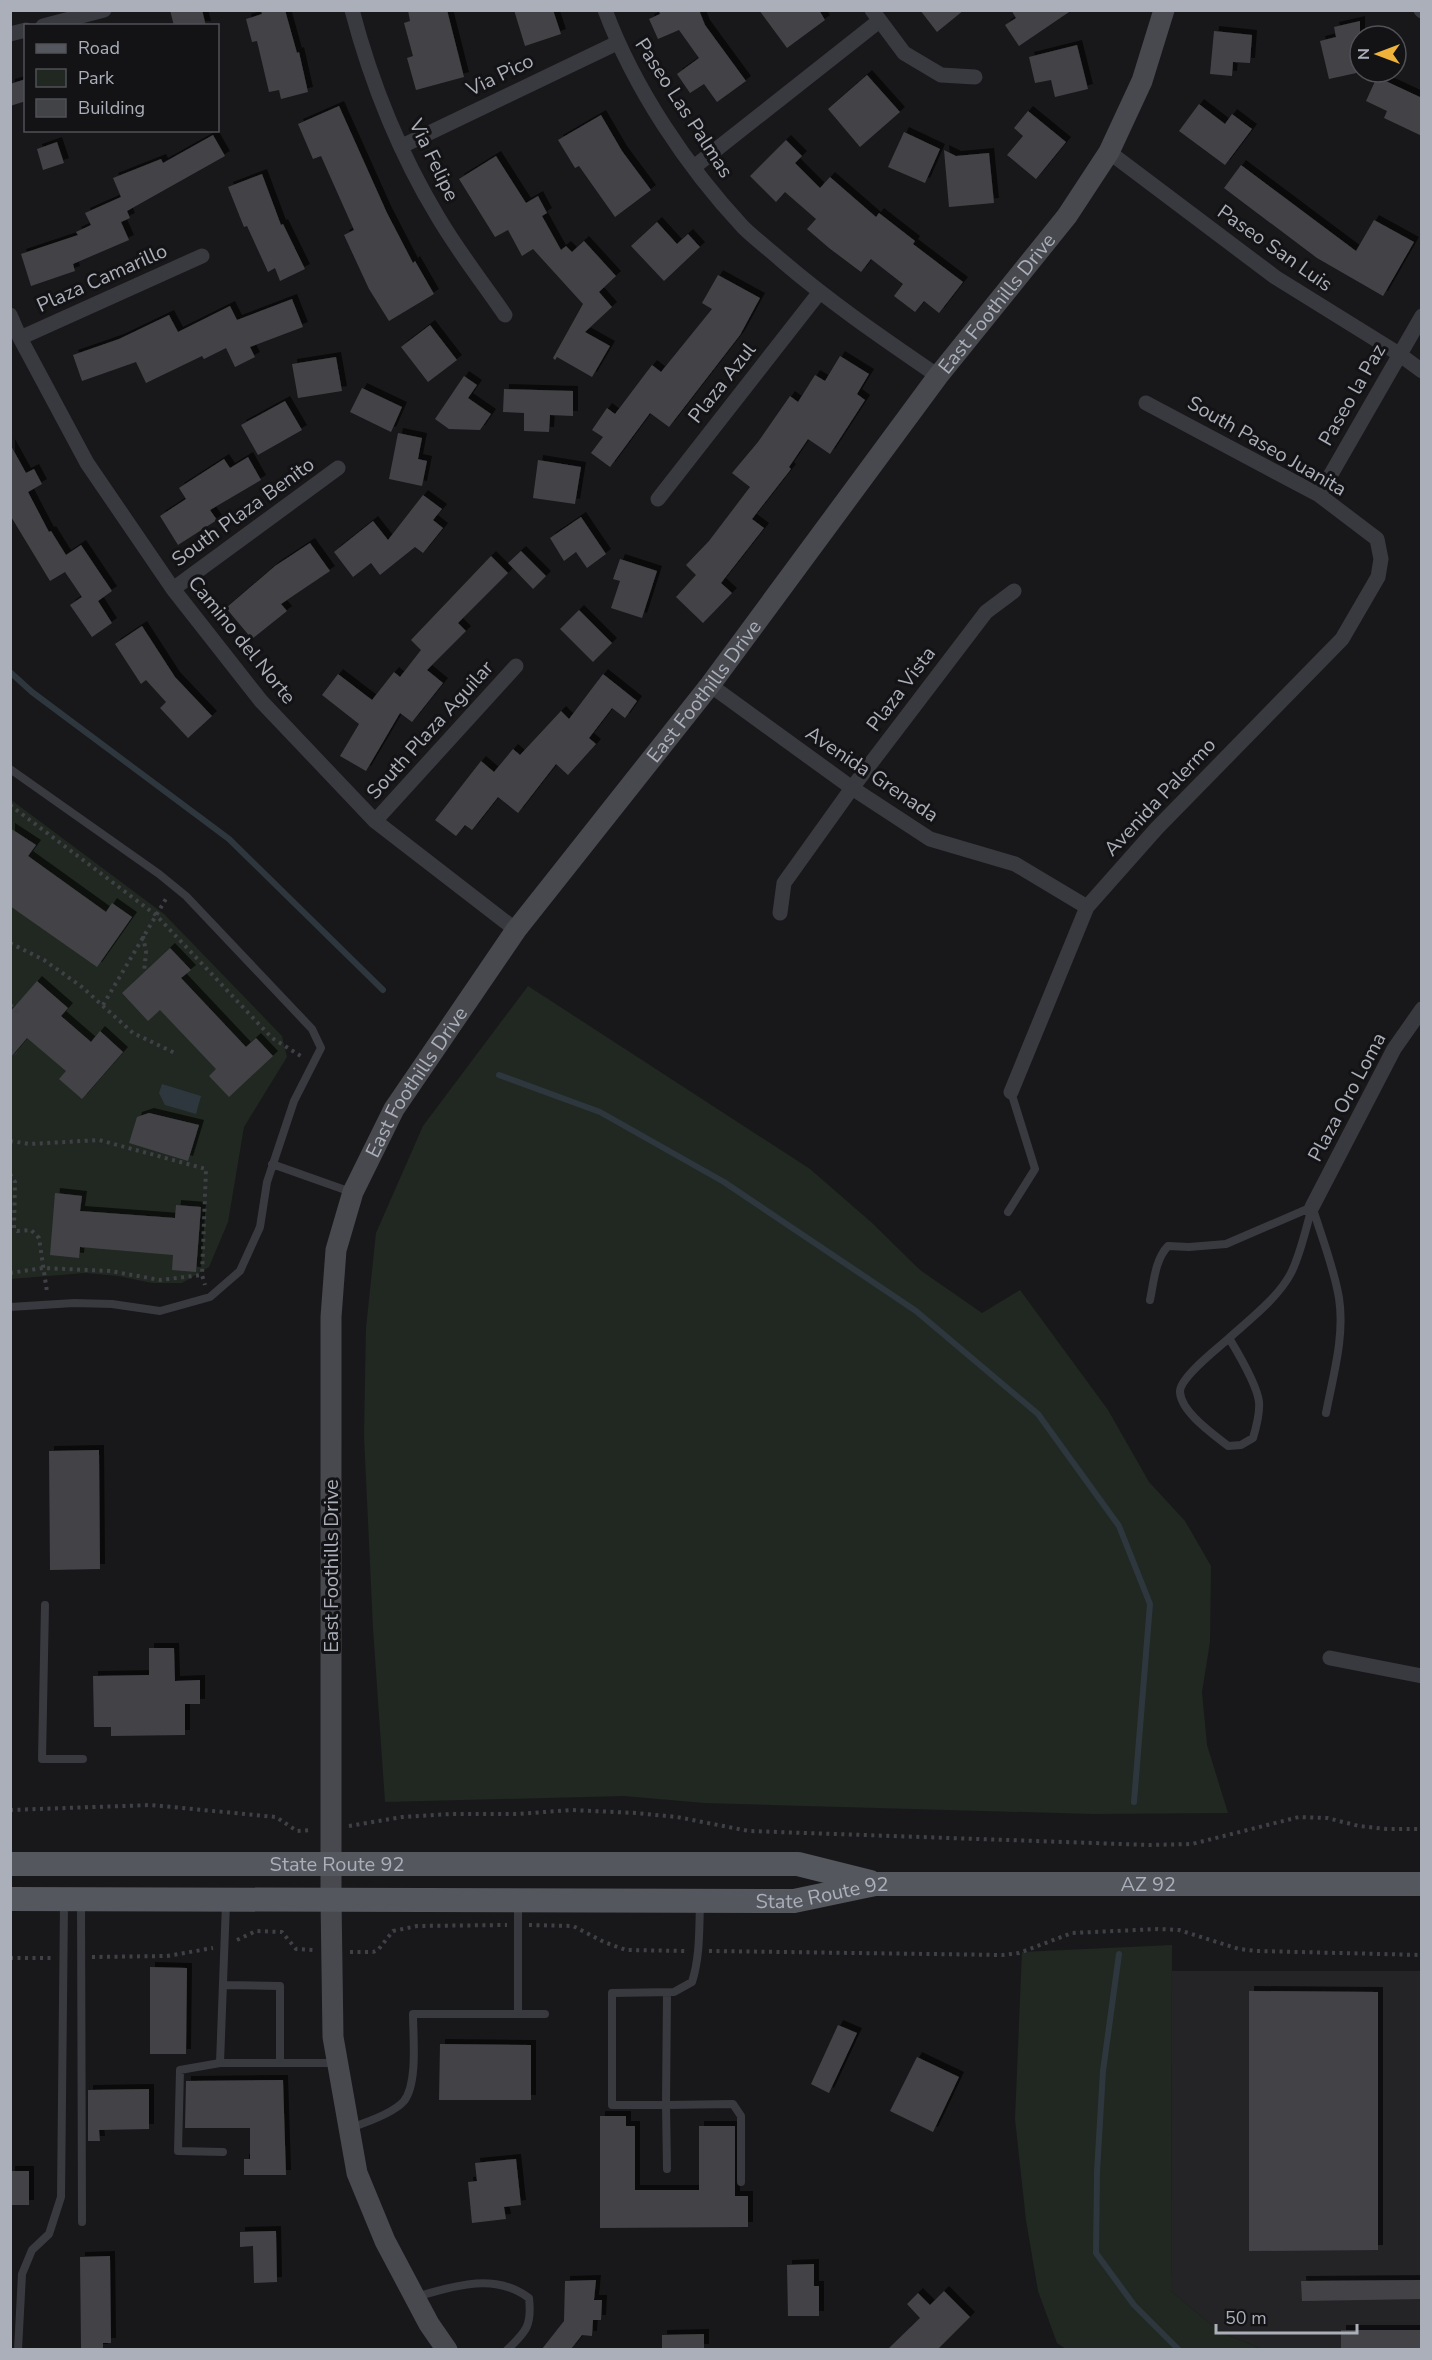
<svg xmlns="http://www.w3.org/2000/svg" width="1432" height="2360" viewBox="0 0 1432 2360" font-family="'Nunito Sans',sans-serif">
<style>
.built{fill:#242427}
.green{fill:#202821}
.water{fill:#2e373e}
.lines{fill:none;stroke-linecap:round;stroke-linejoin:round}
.stream{stroke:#2e373e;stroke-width:6}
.building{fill:#424347;filter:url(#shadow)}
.path{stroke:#3f4146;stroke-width:4;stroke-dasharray:3 4.5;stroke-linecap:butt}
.lane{stroke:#393a3f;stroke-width:8}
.street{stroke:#393a3f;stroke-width:15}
.secondary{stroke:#47494f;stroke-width:21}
.primary{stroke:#55575e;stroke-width:24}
.labels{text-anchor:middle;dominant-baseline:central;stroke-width:6;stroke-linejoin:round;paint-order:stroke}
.street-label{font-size:20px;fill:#abafba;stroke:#131315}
</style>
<defs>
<filter id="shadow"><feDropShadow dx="5" dy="-5" stdDeviation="0" flood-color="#0009"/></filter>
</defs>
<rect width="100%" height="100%" fill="#18181a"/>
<path class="built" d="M1172,1971H1421V2349H1262L1220,2332L1171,2291Z"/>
<path class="green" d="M10,799L164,914L282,1036L287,1057L244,1127L228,1222L209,1267L182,1283H152L118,1276L85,1273L11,1279Z
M528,986L810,1169L871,1222L920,1270L982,1313L1020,1290L1108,1410L1149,1482L1185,1521L1211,1566L1210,1642L1202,1692L1207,1745L1228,1813L1093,1814L704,1803L624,1796L385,1802L373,1628L364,1436L366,1328L376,1233L423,1126Z
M1172,1945L1171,2291L1220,2332L1262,2349H1066L1057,2343L1038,2291L1026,2220L1015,2119L1022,1952Z"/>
<path class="water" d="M162,1084L201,1096L196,1114L165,1105L159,1093Z"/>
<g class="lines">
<path class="stream" d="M10,672L32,692L229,839L383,990
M499,1075L600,1112L724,1182L916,1311L1038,1414L1119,1526L1150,1604L1134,1802
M1119,1954L1103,2071L1097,2172L1096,2253L1134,2305L1179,2350"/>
</g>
<path class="building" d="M170,10H202L206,26H174Z
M261,10H285L297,53L299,52L308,92L281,99L279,90L269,92L257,41L252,42L246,19L262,14Z
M408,10H447L464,77L416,90L407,58L413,56L404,23L410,21Z
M514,10H553L561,34L525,46Z
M659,10H699L705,25L746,81L717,102L704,84L690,93L677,74L699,58L679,30L658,39L649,19L660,14Z
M759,10H819L825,20L787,48Z
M920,10H964L937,32Z
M1011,10H1072L1019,46L1005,25L1016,18Z
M1360,21V39L1355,40L1361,72L1329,79L1320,41L1336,37L1334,27Z
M1214,31L1252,35L1250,63L1233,62L1232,76L1210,74Z
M1077,45L1088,89L1055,97L1051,80L1035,83L1029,57Z
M867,75L900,112L860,147L828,109Z
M1377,77L1422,98V136L1384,118L1387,111L1366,101Z
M26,79V101L10,106V84Z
M1199,104L1225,124L1232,114L1252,129L1225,165L1179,131Z
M339,106L387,213L413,263L415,261L434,294L389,321L369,289L344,235L354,230L321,156L313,159L298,124Z
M1028,111L1066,142L1036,179L1007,155L1023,136L1014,128Z
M601,115L622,151L651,190L615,217L579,166L575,168L558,140Z
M904,132L940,149L925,183L888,167Z
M213,135L225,156L127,211L130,218L121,222L129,240L73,264L75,271L31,286L21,254L78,235L76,232L91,225L85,213L121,197L113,178L161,159L163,163Z
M786,140L802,156L795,163L820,188L830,177L876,217L879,213L915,241L913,244L963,282L939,313L924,301L915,312L894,296L903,284L871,259L861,272L829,248L807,229L816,219L785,192L776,202L750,176Z
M57,142L64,163L43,170L37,149Z
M944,150L956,156L989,153L994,203L949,207Z
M496,156L526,203L538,196L547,213L542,216L561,250L566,246L572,252L584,241L616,276L599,292L612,307L585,332L610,346L592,377L557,357L555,360L553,358L583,304L533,249L522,256L508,230L495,237L459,179Z
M1241,165L1356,251L1374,220L1414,242L1383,296L1317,258L1224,188Z
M262,174L281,225L283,224L305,269L280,281L275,268L268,272L247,226L244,227L228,187Z
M657,222L677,244L688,234L700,247L664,281L631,246Z
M718,275L760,298L740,335L669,427L650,413L610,467L591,453L603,437L592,430L607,408L615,414L652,365L661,372L712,309L702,303Z
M292,299L303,327L250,347L255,357L235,367L226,348L204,359L202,356L146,383L136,362L82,381L73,355L119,339L169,315L178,332L230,306L237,320Z
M430,325L457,360L428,382L401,347Z
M840,356L869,374L857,394L865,400L830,454L808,439L789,467L791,469L752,519L764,528L721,583L732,593L703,623L676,597L696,575L686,565L709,541L750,487L732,473L758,442L790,396L798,402L815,375L825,381Z
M336,357L342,391L298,398L292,364Z
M464,376L477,385L468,398L491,414L480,430L449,429L435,419Z
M362,388L402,407L391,432L350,412Z
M504,389L573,391V416L550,415L549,432L524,431V413L503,412Z
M285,401L302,430L258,455L241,425Z
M398,433L422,438L418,459L427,461L422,486L389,479Z
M10,444L26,473L34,469L42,484L28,492L49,532L51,531L66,555L81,545L112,591L98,601L112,623L92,637L70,605L82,597L65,572L50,581L10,515Z
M248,457L261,480L210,510L217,520L178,545L160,516L186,499L179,488L224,459L230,468Z
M538,460L581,467L575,504L533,498Z
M423,495L442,509L433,520L443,528L423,553L415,547L380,575L371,563L353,577L334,552L373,521L388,540Z
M581,517L606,554L587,568L576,552L564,561L550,538Z
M310,543L330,571L281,604L287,611L252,639L226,608L275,566Z
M521,551L546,576L533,589L508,563Z
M491,556L508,573L458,623L466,631L427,670L443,683L412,722L400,713L366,771L340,756L359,724L322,695L338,674L372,700L394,672L400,677L421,650L411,640Z
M620,559L657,571L642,618L611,608L620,581L613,579Z
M579,610L612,643L593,662L560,629Z
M142,626L175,677L212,716L188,738L160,708L166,702L146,680L141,684L115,644Z
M603,674L637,701L625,718L612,708L589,738L596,744L568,775L556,764L518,813L498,797L472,830L465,825L456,836L435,820L481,761L494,772L513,749L520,755L561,711L569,719Z
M10,828L36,845L28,856L106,912L112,903L132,917L97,967L10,906Z
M170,948L191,970L181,978L246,1047L256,1038L273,1056L229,1097L209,1076L216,1069L160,1010L148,1021L122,993Z
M37,981L68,1008L61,1016L91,1042L100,1031L123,1052L82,1099L59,1079L66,1071L27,1038L10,1058V1012Z
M149,1113L199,1125L188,1161L129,1143L137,1117Z
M55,1193L82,1196L80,1211L175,1218L176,1205L201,1207L196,1272L172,1270L173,1255L80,1247L79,1258L50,1255Z
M99,1450L100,1569L50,1570L49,1451Z
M149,1648H174L175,1681L200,1680V1704H185V1735L111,1736V1727H94L93,1676L149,1675Z
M150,1967L187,1968L186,2054H150Z
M1249,1991L1378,1992V2250L1249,2251Z
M838,2025L857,2033L829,2093L811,2084Z
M440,2044L531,2045V2100H439Z
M917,2057L959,2077L933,2132L890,2111Z
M283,2080L286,2175H244V2159H250V2128H185L186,2081Z
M149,2089V2129L99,2130L100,2141H88V2090Z
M600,2116H626V2126H635V2190H699V2126H735V2196H748V2227L600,2228Z
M516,2159L521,2205L504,2207L506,2219L472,2223L468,2182L477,2181L475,2163Z
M10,2171H29V2205H10Z
M276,2231L277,2282L254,2283L253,2246L240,2247V2232Z
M110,2256L111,2343H103V2349H81L80,2257Z
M814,2264V2286H819V2316H788L787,2265Z
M596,2280L594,2300H602L601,2320H593L592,2336L582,2335L571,2349H542L564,2321L565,2281Z
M1422,2280V2299L1302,2301L1301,2281Z
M944,2291L970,2317L938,2349H888L920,2318L907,2304L918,2293L930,2305Z
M1341,2330H1422V2349H1341Z
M704,2334V2349H662V2335Z"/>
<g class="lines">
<path class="path" d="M10,805L156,915L272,1038L304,1058
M143,936L146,952L144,972
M10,943L44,960L82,987L133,1033L177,1054
M10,1005L21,1014
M103,1005L167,897
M10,1049L16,1054
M10,1141L30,1144L99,1140L206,1169L202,1275L205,1285
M10,1174L15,1182L14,1229L17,1231L31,1230L39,1238L47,1292
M10,1273L43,1268L110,1271L160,1280L202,1275
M10,1810L151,1805L276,1817L297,1831L312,1830
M349,1826L402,1817L451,1814H518L571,1810L636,1813L677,1817L749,1831L1150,1845L1192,1844L1299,1817L1327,1818L1359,1826L1387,1829H1422
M529,1925L573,1926L604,1942L626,1950L687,1951
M237,1940L256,1931L282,1932L296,1949L313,1950
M709,1951L1003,1955L1019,1953L1072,1933L1158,1929L1179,1930L1239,1949L1257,1951L1422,1955
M350,1952H373L378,1950L393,1931L417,1926L507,1925
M92,1957L167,1956L213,1948
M10,1958H52"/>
<path class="lane" d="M10,769L159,874L186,896L312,1029L321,1048L294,1101L267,1182L260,1227L240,1271L210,1297L160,1311L112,1304L74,1303L10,1307
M272,1164L351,1192
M1313,1209C1322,1238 1334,1268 1339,1298C1345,1336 1333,1376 1326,1413
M1008,1212L1035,1169L1011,1092
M1150,1300C1154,1281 1155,1260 1168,1246L1189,1247L1226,1244L1312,1207
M1229,1338C1238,1353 1257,1384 1259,1402C1260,1413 1256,1428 1253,1438L1241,1445L1228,1446C1213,1434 1181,1412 1180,1392C1179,1378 1217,1349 1228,1339C1249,1320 1278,1298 1291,1273C1301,1253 1306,1228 1312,1207
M45,1605L42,1759H83
M518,1902V2014
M81,1903L82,2222
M226,1903L220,2063H337
M223,1985L280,1986V2063
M667,1993L666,2105H612V1993L674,1992L692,1982C700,1957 699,1931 700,1905
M220,2063L180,2070L178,2151L223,2152
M350,2128C365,2123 394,2113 404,2101C418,2083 413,2037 413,2014H545
M667,2169L666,2105L733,2104L741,2116V2182
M416,2297C453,2286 495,2272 529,2298C532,2325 527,2331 507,2350
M18,2350L22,2274L32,2250L49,2234L61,2197L64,1903"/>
<path class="street" d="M352,10C371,82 400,154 438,217C458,251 483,283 505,315
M605,10C634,88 687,167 743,227C755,239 769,249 781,260C831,303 884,339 938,376
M872,10L904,53L941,75L975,77
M1421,10L1422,11
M43,26L104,10
M10,34L26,30
M402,146L617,43
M1109,152L1275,277L1399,354L1422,371
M694,167L879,21
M10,315L20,338L87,463L173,589L261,701L375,821L516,930
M20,338L202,256
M1319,495L1422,316
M658,499L819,293
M173,589L338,468
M710,685L852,788L930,839L1015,864L1087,907
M375,821L516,666
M780,913L784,883L852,788L986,612L1014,591
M1011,1092L1087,907L1157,828L1342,639L1378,577L1381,559L1377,539L1319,495L1146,403
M1312,1207L1394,1049L1422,1009
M1330,1658L1422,1676"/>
<path class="secondary" id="s1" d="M447,2350L429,2324L385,2241L357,2173L333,2037L331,1899V1317L336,1250L353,1192L394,1109L516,930L710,685L938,376L1067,216L1109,152L1142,81L1164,10"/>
<g class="primary">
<path id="s2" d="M10,1864H798L870,1882"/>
<path id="s3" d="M10,1899L794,1901L875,1884H1422"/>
</g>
</g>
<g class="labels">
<g class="street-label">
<text transform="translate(500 75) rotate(-26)">Via Pico</text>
<text transform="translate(684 108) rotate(57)">Paseo Las Palmas</text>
<text transform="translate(434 160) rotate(64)">Via Felipe</text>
<text transform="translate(1275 248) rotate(35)">Paseo San Luis</text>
<text transform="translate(102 278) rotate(-24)">Plaza Camarillo</text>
<text stroke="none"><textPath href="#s1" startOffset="2284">East Foothills Drive</textPath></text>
<text transform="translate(722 383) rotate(-52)">Plaza Azul</text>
<text transform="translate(1352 395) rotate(-60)">Paseo la Paz</text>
<text transform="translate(1267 446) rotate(30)">South Paseo Juanita</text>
<text transform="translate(243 512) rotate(-36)">South Plaza Benito</text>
<text transform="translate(242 640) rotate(51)">Camino del Norte</text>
<text transform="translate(901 689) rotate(-53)">Plaza Vista</text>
<text stroke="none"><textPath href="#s1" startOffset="1798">East Foothills Drive</textPath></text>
<text transform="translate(430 730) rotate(-48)">South Plaza Aguilar</text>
<text transform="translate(872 774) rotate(34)">Avenida Grenada</text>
<text transform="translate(1160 797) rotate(-47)">Avenida Palermo</text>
<text stroke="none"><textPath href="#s1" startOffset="1312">East Foothills Drive</textPath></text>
<text transform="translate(1347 1097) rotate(-62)">Plaza Oro Loma</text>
<text transform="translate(331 1566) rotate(-90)">East Foothills Drive</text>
<text stroke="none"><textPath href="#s2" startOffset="327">State Route 92</textPath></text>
<text stroke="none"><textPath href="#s3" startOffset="1140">AZ 92</textPath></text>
<text stroke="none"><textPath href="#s3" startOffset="813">State Route 92</textPath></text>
</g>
</g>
<rect width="1432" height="2360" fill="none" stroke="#abafba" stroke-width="24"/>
<rect x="24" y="24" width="195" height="108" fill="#131315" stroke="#505157" stroke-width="1.5"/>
<rect x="36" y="44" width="30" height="9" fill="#55575e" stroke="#505157" stroke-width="1.5"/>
<text x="78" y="54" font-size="18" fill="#abafba">Road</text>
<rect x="36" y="69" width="30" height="18" fill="#202821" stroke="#505157" stroke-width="1.5"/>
<text x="78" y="84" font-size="18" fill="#abafba">Park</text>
<rect x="36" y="99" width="30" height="18" fill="#424347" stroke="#505157" stroke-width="1.5"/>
<text x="78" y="114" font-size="18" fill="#abafba">Building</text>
<g transform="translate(1378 54) rotate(270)"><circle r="28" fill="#131315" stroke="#505157" stroke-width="1.5"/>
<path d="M0-4.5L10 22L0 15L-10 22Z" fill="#efb33c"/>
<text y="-9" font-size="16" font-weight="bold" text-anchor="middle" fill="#abafba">N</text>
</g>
<path d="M1216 2324v9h141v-9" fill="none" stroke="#abafba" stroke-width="3"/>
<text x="1225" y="2324" font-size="18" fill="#abafba" stroke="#131315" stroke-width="4.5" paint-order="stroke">50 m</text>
</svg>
